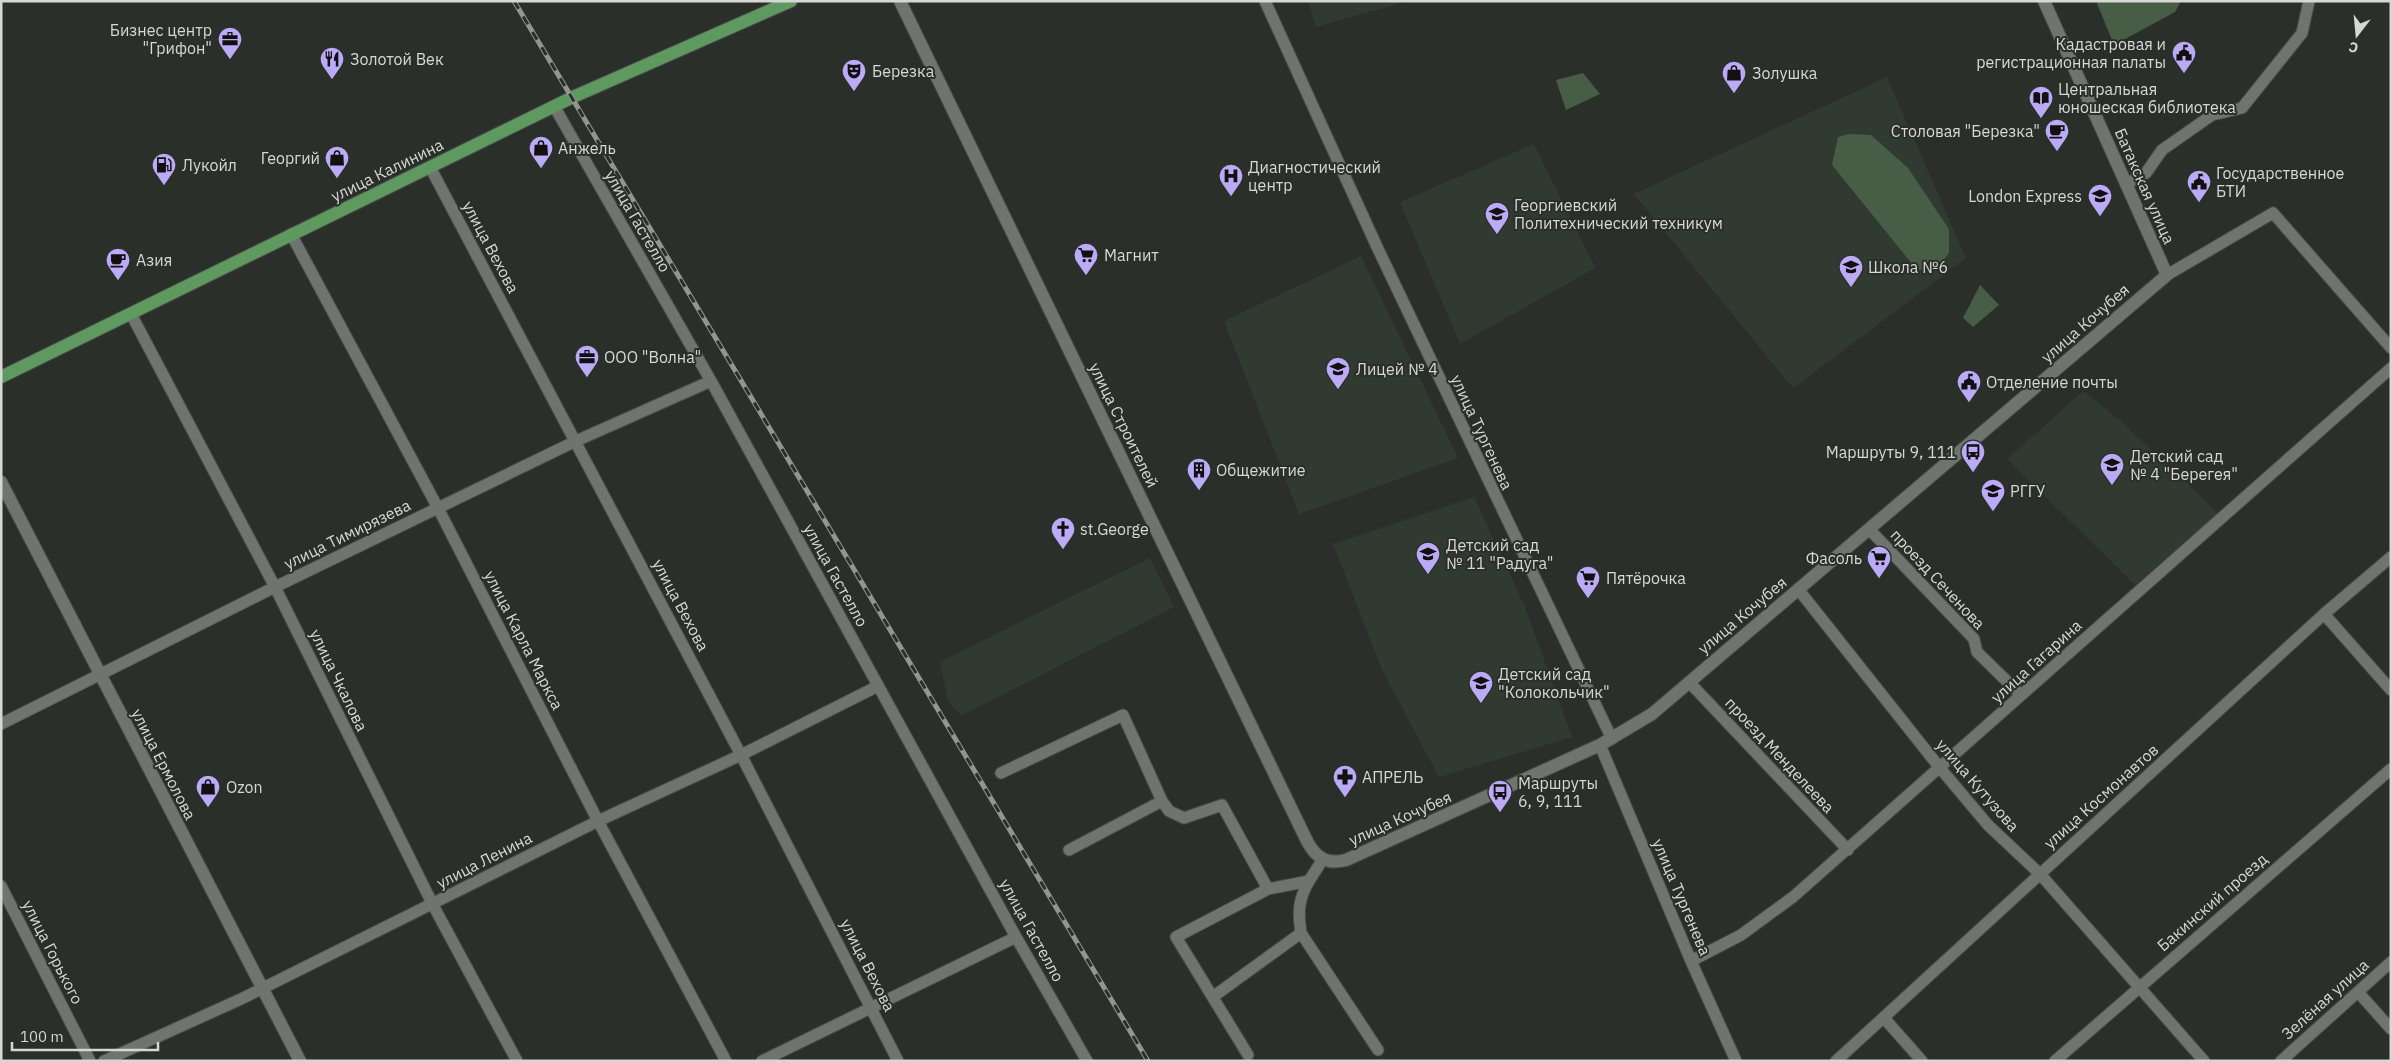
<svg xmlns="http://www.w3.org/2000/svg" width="2392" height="1062" viewBox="0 0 2392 1062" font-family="'IBM Plex Sans',sans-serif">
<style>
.built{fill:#313a31}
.green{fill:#475d46}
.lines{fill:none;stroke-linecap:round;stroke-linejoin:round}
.street-casing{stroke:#494d49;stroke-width:13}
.secondary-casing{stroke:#494d49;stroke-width:14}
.primary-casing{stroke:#494d49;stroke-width:14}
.street{stroke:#6f746e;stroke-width:11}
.secondary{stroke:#6f746e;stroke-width:12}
.primary{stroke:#5e9a60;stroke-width:12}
.rail-casing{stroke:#929591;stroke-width:5}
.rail{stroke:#2b2f2a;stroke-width:3;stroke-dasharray:9;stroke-linecap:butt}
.labels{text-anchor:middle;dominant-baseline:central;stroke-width:4;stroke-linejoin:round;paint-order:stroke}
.poi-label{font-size:16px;fill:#d5d8d5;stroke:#2b2f2a;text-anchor:start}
.street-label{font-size:16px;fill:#d5d8d5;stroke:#2b2f2a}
</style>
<rect width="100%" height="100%" fill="#2b2f2a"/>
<path class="built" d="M1308,1H1408L1316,27Z
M1887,77L1966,258L1793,388L1634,194Z
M1534,144L1595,268L1460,344L1400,202Z
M1361,256L1458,458L1299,514L1224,321Z
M2083,391L2121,421L2218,513L2135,585L2007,459Z
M1474,497L1525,607L1572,737L1439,777L1383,672L1333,544Z
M1150,558L1174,607L961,716L948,700L940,662Z"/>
<path class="green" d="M2096,1H2181L2175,12L2114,45Z
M1583,73L1600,94L1566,110L1556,80Z
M1849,134L1871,135L1908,168L1949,229V253L1938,268L1917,270L1832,165L1838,137Z
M1980,285L1999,305L1973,327L1963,318Z"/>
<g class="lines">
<defs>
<path id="street" d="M1265,1L1378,249L1612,739
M554,106L711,381L1016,937L1087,1061
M430,167L741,755L898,1061
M2126,184L2146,173L2162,150L2212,115L2242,108L2302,33L2309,1
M291,234L438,508L598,821L726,1061
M2167,275L2273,213L2391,348
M131,314L275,587L433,905L517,1061
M1869,529L1974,639L1977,652L2021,695
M1798,589L1940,768L1988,825L2040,874L2204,1061
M2324,614L2391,690
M1689,682L1848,850
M1,724L275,587L576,441L711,381
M1600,745L1691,961L1736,1061
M1001,773L1123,715L1162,801
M1069,850L1162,801L1169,811L1184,818L1222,805L1268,889
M1309,881C1298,900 1298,912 1301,933L1378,1050
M1,886L90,1061
M1691,961L1741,935L1793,897L2391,368
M2358,992L2391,1029
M1214,996L1301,933
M1884,1018L1922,1061
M1248,1055L1176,937L1268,889L1309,881L1323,859
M104,1061L241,999L598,821L741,755L878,686
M762,1061L1016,937
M1836,1061L2324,614L2391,557
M2055,1061L2391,769
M2281,1061L2391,962"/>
<path id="secondary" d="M900,1L1307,841C1316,858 1327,865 1346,860L1600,745L1652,714L2167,275L2044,1
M1,482L300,1061"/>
<path id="primary" d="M1,377L573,97L791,1"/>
</defs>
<use href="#street" class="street-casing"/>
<use href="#secondary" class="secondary-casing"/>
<use href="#primary" class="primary-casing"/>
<use href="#street" class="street"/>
<use href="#secondary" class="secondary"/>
<use href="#primary" class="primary"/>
<defs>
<path id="rail" d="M514,1L1148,1061"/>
</defs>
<use href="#rail" class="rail-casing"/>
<use href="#rail" class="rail"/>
</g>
<defs>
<symbol id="office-pin" viewBox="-11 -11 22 30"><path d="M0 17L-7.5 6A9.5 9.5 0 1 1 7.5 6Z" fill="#bbaaf6" stroke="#2b2f2a"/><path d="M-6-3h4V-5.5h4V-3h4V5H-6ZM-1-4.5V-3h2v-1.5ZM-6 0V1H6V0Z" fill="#111"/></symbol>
<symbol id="civic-pin" viewBox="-11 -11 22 30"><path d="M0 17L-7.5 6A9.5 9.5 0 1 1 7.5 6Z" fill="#bbaaf6" stroke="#2b2f2a"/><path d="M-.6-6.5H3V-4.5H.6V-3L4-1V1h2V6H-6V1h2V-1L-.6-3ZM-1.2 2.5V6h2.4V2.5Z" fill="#111"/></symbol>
<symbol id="restaurant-pin" viewBox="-11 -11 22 30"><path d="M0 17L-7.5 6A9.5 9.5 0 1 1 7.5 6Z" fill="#bbaaf6" stroke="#2b2f2a"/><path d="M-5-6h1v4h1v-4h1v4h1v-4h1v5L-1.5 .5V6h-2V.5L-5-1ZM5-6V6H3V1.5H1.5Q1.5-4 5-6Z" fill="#111"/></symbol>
<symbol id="theatre-pin" viewBox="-11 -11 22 30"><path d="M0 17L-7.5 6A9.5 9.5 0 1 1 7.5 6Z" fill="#bbaaf6" stroke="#2b2f2a"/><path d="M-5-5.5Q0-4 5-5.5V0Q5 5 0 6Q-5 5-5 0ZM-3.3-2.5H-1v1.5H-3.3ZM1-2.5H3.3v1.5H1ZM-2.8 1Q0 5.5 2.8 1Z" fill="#111"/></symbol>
<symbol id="shop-pin" viewBox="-11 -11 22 30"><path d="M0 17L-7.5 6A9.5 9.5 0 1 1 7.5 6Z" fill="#bbaaf6" stroke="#2b2f2a"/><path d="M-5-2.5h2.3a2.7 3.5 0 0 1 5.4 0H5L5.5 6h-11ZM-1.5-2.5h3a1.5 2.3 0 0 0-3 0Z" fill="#111"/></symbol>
<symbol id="library-pin" viewBox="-11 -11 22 30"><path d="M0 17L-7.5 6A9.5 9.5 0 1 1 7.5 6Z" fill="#bbaaf6" stroke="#2b2f2a"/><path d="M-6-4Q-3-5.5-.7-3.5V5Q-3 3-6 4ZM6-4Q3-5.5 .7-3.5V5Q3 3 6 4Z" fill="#111"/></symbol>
<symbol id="cafe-pin" viewBox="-11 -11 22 30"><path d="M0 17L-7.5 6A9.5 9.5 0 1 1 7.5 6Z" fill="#bbaaf6" stroke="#2b2f2a"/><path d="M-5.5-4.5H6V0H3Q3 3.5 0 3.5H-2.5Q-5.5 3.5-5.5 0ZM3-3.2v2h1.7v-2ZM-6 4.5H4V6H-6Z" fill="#111"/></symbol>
<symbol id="fuel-pin" viewBox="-11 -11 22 30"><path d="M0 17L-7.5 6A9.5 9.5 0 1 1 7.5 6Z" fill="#bbaaf6" stroke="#2b2f2a"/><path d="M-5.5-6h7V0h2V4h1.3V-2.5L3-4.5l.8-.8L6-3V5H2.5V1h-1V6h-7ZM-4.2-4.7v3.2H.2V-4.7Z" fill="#111"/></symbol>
<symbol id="hospital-pin" viewBox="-11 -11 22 30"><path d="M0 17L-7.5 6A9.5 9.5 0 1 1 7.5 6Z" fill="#bbaaf6" stroke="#2b2f2a"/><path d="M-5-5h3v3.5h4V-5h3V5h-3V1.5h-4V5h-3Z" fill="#111"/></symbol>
<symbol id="school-pin" viewBox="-11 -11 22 30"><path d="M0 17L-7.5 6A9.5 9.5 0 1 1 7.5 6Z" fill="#bbaaf6" stroke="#2b2f2a"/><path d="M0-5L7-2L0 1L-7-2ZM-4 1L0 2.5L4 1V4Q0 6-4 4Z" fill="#111"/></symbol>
<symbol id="university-pin" viewBox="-11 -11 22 30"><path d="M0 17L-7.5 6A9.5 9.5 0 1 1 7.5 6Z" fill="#bbaaf6" stroke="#2b2f2a"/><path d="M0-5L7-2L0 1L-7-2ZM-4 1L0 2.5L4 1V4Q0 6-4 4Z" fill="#111"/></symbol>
<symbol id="supermarket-pin" viewBox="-11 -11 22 30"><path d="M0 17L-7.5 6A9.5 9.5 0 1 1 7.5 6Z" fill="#bbaaf6" stroke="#2b2f2a"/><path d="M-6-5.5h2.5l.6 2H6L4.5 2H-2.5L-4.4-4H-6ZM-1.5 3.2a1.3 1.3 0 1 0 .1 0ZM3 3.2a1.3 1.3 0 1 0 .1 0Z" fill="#111"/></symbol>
<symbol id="bus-pin" viewBox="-11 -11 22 30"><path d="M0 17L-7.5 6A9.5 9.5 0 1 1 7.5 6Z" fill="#bbaaf6" stroke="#2b2f2a"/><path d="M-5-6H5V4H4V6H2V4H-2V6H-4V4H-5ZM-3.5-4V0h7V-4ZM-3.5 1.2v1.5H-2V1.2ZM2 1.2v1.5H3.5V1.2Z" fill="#111"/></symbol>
<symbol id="building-pin" viewBox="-11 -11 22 30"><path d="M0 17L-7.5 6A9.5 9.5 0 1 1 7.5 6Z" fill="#bbaaf6" stroke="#2b2f2a"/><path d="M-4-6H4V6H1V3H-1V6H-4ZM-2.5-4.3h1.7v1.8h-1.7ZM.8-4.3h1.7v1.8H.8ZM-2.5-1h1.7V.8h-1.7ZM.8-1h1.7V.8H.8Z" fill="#111"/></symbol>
<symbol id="church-pin" viewBox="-11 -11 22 30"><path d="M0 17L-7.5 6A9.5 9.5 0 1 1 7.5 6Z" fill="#bbaaf6" stroke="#2b2f2a"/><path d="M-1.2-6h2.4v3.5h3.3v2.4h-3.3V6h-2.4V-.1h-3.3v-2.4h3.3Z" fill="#111"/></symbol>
<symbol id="pharmacy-pin" viewBox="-11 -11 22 30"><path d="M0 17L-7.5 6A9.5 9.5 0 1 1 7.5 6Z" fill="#bbaaf6" stroke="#2b2f2a"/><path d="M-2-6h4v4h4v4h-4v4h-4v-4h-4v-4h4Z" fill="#111"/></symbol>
</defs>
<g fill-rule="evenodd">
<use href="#office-pin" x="216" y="25" width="28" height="38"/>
<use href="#civic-pin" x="2170" y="39" width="28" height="38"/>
<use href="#restaurant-pin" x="318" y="45" width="28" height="38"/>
<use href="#theatre-pin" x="840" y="57" width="28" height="38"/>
<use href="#shop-pin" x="1720" y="59" width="28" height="38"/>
<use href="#library-pin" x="2027" y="84" width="28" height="38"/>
<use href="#cafe-pin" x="2043" y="117" width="28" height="38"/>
<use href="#shop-pin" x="527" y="134" width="28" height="38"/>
<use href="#shop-pin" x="323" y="144" width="28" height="38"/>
<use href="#fuel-pin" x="150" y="151" width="28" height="38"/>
<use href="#hospital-pin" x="1217" y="162" width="28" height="38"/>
<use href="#civic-pin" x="2185" y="168" width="28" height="38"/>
<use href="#school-pin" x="2086" y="182" width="28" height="38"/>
<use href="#university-pin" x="1483" y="200" width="28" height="38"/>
<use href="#supermarket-pin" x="1072" y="241" width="28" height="38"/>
<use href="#cafe-pin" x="104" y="246" width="28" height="38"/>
<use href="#school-pin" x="1837" y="253" width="28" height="38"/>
<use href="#office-pin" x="573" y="343" width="28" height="38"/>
<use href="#school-pin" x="1324" y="355" width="28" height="38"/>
<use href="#civic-pin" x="1955" y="368" width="28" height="38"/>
<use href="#bus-pin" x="1959" y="438" width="28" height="38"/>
<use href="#school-pin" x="2098" y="451" width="28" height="38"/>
<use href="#building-pin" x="1185" y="456" width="28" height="38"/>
<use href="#university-pin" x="1979" y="477" width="28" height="38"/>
<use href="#church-pin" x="1049" y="515" width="28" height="38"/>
<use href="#school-pin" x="1414" y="540" width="28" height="38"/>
<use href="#supermarket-pin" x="1865" y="544" width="28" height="38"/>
<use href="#supermarket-pin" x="1574" y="564" width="28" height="38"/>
<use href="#school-pin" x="1467" y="669" width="28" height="38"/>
<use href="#pharmacy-pin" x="1331" y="763" width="28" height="38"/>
<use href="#shop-pin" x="194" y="773" width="28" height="38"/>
<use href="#bus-pin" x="1486" y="778" width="28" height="38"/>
</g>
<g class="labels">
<g class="poi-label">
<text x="212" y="30" text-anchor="end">Бизнес центр<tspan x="212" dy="18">"Грифон"</tspan></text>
<text x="2166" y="44" text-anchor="end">Кадастровая и<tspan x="2166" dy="18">регистрационная палаты</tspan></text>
<text x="350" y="59">Золотой Век</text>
<text x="872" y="71">Березка</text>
<text x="1752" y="73">Золушка</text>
<text x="2058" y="89">Центральная<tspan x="2058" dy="18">юношеская библиотека</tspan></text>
<text x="2040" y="131" text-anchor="end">Столовая "Березка"</text>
<text x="558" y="148">Анжель</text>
<text x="320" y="158" text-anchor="end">Георгий</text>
<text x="182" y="165">Лукойл</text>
<text x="1248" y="167">Диагностический<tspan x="1248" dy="18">центр</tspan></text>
<text x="2216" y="173">Государственное<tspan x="2216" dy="18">БТИ</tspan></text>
<text x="2082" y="196" text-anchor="end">London Express</text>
<text x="1514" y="205">Георгиевский<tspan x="1514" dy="18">Политехнический техникум</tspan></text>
<text x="1104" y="255">Магнит</text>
<text x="136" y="260">Азия</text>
<text x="1868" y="267">Школа №6</text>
<text x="604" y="357">ООО "Волна"</text>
<text x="1356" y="369">Лицей № 4</text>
<text x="1986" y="382">Отделение почты</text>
<text x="1956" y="452" text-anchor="end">Маршруты 9, 111</text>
<text x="2130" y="456">Детский сад<tspan x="2130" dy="18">№ 4 "Берегея"</tspan></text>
<text x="1216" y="470">Общежитие</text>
<text x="2010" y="491">РГГУ</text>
<text x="1080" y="529">st.George</text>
<text x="1446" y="545">Детский сад<tspan x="1446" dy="18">№ 11 "Радуга"</tspan></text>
<text x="1862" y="558" text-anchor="end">Фасоль</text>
<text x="1606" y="578">Пятёрочка</text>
<text x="1498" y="674">Детский сад<tspan x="1498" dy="18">"Колокольчик"</tspan></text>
<text x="1362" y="777">АПРЕЛЬ</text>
<text x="1518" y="783">Маршруты<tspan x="1518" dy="18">6, 9, 111</tspan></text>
<text x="226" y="787">Ozon</text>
</g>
<g class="street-label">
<text transform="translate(387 170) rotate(-26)">улица Калинина</text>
<text transform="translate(2145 186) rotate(66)">Батакская улица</text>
<text transform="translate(638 221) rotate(60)">улица Гастелло</text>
<text transform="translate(491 247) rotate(62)">улица Вехова</text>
<text transform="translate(2085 323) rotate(-41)">улица Кочубея</text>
<text transform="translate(1124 425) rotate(64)">улица Строителей</text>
<text transform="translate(1482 432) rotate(65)">улица Тургенева</text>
<text transform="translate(347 534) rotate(-26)">улица Тимирязева</text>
<text transform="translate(836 575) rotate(61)">улица Гастелло</text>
<text transform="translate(1938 579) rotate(47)">проезд Сеченова</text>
<text transform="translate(681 605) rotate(62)">улица Вехова</text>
<text transform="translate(1742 615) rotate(-40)">улица Кочубея</text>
<text transform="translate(524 640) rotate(63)">улица Карла Маркса</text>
<text transform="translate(2036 661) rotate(-42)">улица Гагарина</text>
<text transform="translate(339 680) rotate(64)">улица Чкалова</text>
<text transform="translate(1780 755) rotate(47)">проезд Менделеева</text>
<text transform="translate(164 764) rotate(63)">улица Ермолова</text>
<text transform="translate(1978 785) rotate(49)">улица Кутузова</text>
<text transform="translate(2101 796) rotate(-42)">улица Космонавтов</text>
<text transform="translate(1400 818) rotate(-24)">улица Кочубея</text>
<text transform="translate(484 860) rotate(-27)">улица Ленина</text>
<text transform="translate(1682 897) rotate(67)">улица Тургенева</text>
<text transform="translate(2212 902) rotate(-41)">Бакинский проезд</text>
<text transform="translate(1032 930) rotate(61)">улица Гастелло</text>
<text transform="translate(53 952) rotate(63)">улица Горького</text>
<text transform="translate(868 965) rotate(63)">улица Вехова</text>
<text transform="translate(2325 999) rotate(-42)">Зелёная улица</text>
</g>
</g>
<rect width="2392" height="1062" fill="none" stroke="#d5d8d5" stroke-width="5"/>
<g transform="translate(2357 35) rotate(196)" stroke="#2b2f2a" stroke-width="4" paint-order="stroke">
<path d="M0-4L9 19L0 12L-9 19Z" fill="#d5d8d5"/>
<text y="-8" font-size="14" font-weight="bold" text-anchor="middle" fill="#d5d8d5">С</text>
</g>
<path d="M12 1042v8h146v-8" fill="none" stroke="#d5d8d5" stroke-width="2.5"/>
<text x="20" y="1042" font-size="15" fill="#d5d8d5" stroke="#2b2f2a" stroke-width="4" paint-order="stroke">100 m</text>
</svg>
